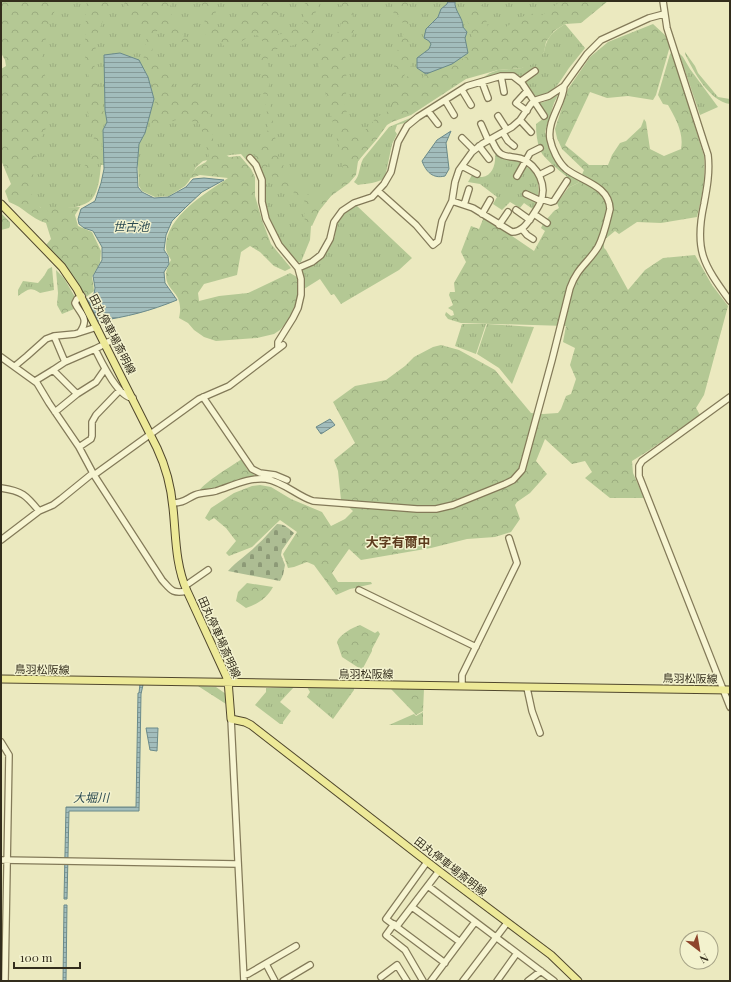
<svg xmlns="http://www.w3.org/2000/svg" width="731" height="982" viewBox="0 0 731 982" font-family="'Playfair Display','Noto Sans JP',serif">
<style>
.grass{fill:url(#grass-tufts)}
.forest{fill:url(#forest-crowns);fill-rule:evenodd}
.cemetery{fill:url(#cemetery-stones)}
.water{fill:url(#water-rules);stroke:#6a8a8a}
.lines{fill:none;stroke-linecap:round;stroke-linejoin:round}
.minor-casing{stroke:#837a59;stroke-width:8}
.major-casing{stroke:#50472d;stroke-width:9}
.minor{stroke:#f7f5d2;stroke-width:5.5}
.major{stroke:#ede998;stroke-width:7}
.labels{text-anchor:middle;dominant-baseline:central;stroke-width:3;stroke-linejoin:round;paint-order:stroke}
.street-label{font-size:11px;fill:#332d1c;stroke:#f3f2ce}
.water-label{font-size:12px;font-style:italic;fill:#2c4b52;stroke:#f3f2ce}
.quarter-label{font-size:13px;font-weight:bold;fill:#5d3c1e;stroke:#f3f2ce}
</style>
<defs>
<pattern id="grass-tufts" width="24" height="20" patternUnits="userSpaceOnUse"><rect width="24" height="20" fill="#b4c894"/><path d="M3 7l-1-3M5 7V3M7 7l1-3M15 17l-1-3M17 17v-4M19 17l1-3" fill="none" stroke="#9bac7f"/></pattern>
<pattern id="forest-crowns" width="20" height="18" patternUnits="userSpaceOnUse"><rect width="20" height="18" fill="#b4c894"/><path d="M2 6a3 3 0 1 1 6 0M12 15a3 3 0 1 1 6 0" fill="none" stroke="#9bac7f"/></pattern>
<pattern id="cemetery-stones" width="16" height="16" patternUnits="userSpaceOnUse"><rect width="16" height="16" fill="#adbd93"/><path d="M2 7V4a2 2 0 0 1 4 0v3zM10 15v-3a2 2 0 0 1 4 0v3z" fill="#8d9a77"/></pattern>
<pattern id="water-rules" width="6" height="5" patternUnits="userSpaceOnUse"><rect width="6" height="5" fill="#a2bdbc"/><path d="M0 2.5h6" fill="none" stroke="#859a98"/></pattern>
</defs>
<rect width="100%" height="100%" fill="#ebe9bf"/>
<path class="grass" d="M33,1H580L385,123L345,180L321,207L311,226L310,240L301,262L295,263L291,265L276,245L265,223L258,202V179L253,168L241,154L230,155L203,161L196,167L189,181L185,186L169,196L155,197L142,191L139,186L138,165H101C100,174 99,191 92,199C82,210 55,209 41,208L29,195Z
M565,24L585,48L569,68L559,83L552,91L536,97L525,82L537,72L534,67L522,77L511,72L494,74L408,122L397,125L395,131L397,134L392,144L385,178C375,184 369,183 358,185L354,182C360,176 359,167 363,159L389,127L415,116L464,84L484,77L490,73L498,70L522,68L544,52C547,37 552,32 565,24Z
M685,52L695,66L698,73L718,97L730,99V104C709,101 694,72 685,54Z
M679,53L683,57L690,69L718,107L700,115Z
M558,95L554,103L545,132L551,152L559,165L580,179L578,183L568,188L570,179C562,173 543,158 540,150C537,142 536,133 536,124L548,115L538,103L544,102Z
M495,154L504,158L521,162L537,175C539,188 540,198 534,210L524,203L520,208L510,202L502,210L493,204L497,197L480,184L468,182L472,175C475,175 479,177 482,177C493,176 496,163 495,154Z
M356,205L412,258L399,270L341,304L334,294L331,295L320,279L304,289L302,269C318,261 329,253 335,236C336,230 334,223 338,218C343,212 350,208 356,205Z
M52,267L54,290L40,293C29,286 28,290 18,296V290L23,281L38,283L44,276L48,269Z
M462,324H486L476,354L455,346Z
M487,324L534,327L512,384L499,368L477,354Z
M198,686L216,687L226,694V704Z
M294,687L280,702L291,711L283,722V724H280L255,705L266,692V688Z
M307,687H354V690L333,719L307,697L310,692Z
M423,712V725H389L414,714L416,716Z"/>
<path class="forest" d="M1,1H59L49,24L41,61L50,93L48,106V124L40,140L33,173L34,180L31,193L41,208L80,207L75,215L78,226L92,232L101,251L100,263L92,277L93,282L94,291L86,297L62,264L46,245L51,239L46,223C30,218 25,208 9,202L5,191L11,184L1,160V69L6,66L5,60L1,53Z
M87,1H111L97,35L94,63L98,88L102,102L105,121L101,133L102,157L95,165L86,169L83,168C102,144 92,133 86,106C97,84 85,76 85,54C85,39 86,23 86,7Z
M125,1H172L170,7L172,15C180,20 181,29 184,38L195,40V42C177,46 175,38 164,26L159,27C153,40 151,49 153,63L167,65L173,73L178,75C172,84 171,90 177,100H184L189,96L190,81L192,74L199,73L196,86L193,95L210,114L214,146L229,157L240,156L251,169L255,177V196L262,220L271,244L291,268L285,271L274,266L260,252L250,246L241,252L237,275L204,284L198,293L199,301L219,296L248,293L290,273L297,277V301L292,316L280,330L274,334L257,338L216,341L204,337L194,330L188,323L179,318C185,291 166,293 166,275C166,270 169,264 171,260C169,256 166,252 166,248C165,217 206,193 228,178L200,175L188,179L197,167L206,162L209,156L200,124L183,118L166,123L149,131L155,101L151,82L143,62L147,35L136,29L123,15Z
M201,1H217L215,19L211,27C235,30 248,17 263,1H282L280,11L278,35L294,30L304,22L303,5L308,1H321L313,18L315,41L323,49L333,43L340,27L344,9L337,1H355L352,8L354,32L345,49L347,91L343,102L347,107L345,127L360,136L377,117L392,109V88L395,55L400,46L405,28L401,19L393,12L392,1H408V19L411,66L404,76L421,78L434,71L453,66L469,54L472,36L465,13L472,1H481L488,27L499,31L529,13L541,16L561,1H608L581,23L565,24L554,31L546,42L544,52L533,64L522,68L498,70L466,79L411,115L392,122L387,125L377,139L358,161L356,175L349,183L331,196L319,211L312,226L305,222L304,214L311,207L286,186L275,187L269,163L261,172L253,158L268,130V118L262,86L260,61C269,51 266,43 257,35L250,36L228,50L220,42L212,37L206,38L204,29L205,15ZM305,40L316,56L338,143L343,157L342,180L315,202L290,177L278,156L270,103L267,92L271,79L267,59L277,49L294,45Z
M653,24L666,36L670,46L656,95L653,100L628,96L607,98L590,92L565,145L589,165H608L612,155L620,143L626,141L641,127L644,119L646,122L650,149L664,156L681,149C684,133 676,119 668,105L663,104L658,95L670,54L672,52L704,156C706,177 702,196 697,217L661,223L637,222L619,234L615,231L604,240V248L606,250L628,290L645,270L663,258L695,255L712,285L728,306L704,395L696,408L700,415L648,451L632,461L633,473L644,498H610L585,478L592,472L585,461L572,464L545,439L536,461L547,474L530,493L517,502L515,505L520,519L511,532L495,537L467,539L431,548L361,560L349,549L332,573L338,582H371L372,584L350,589L336,595L314,565L307,562L294,567L288,568L283,554L297,532L280,520L252,547L229,556L226,553L236,541L226,528L214,518L209,521L205,518L211,508L234,493L252,486L260,485L271,487L291,499L322,512L331,526L345,519L353,511L341,500L338,471L334,460L355,443L333,402L355,386L386,380L405,366L414,357L433,347L441,345L459,350L495,370L531,413L543,414L558,413L561,409L566,396L571,394L576,379L570,365L575,348L563,342L566,326L461,323L448,319L445,315L446,312L451,316L454,315L453,311L448,308L453,305L449,295L450,292H455L454,283L466,262L461,252L471,226L479,229L484,217L534,251L545,231L541,228L543,224H548L547,219L554,211L559,208L557,203L568,188L578,183L584,170L562,149L557,138L555,129L568,89L590,57L608,42Z
M1,213L10,222V226L9,228L1,230Z
M56,270L64,278L75,297L73,303L74,309L62,314L57,305L58,293Z
M242,459L247,469L253,473L255,477L215,489L199,491C206,481 230,467 242,459Z
M247,583L273,587C267,598 258,604 246,608L236,601L238,592Z
M360,625L375,633L378,631L380,634L372,649V651L362,670L342,657L337,642C340,634 352,628 360,625Z
M391,689H424L423,711L416,715Z"/>
<path class="cemetery" d="M277,524C285,524 288,528 294,533L282,550L281,555L285,565L283,575L280,581L228,571C237,561 247,555 257,545C264,539 270,531 277,524Z"/>
<path class="water" d="M448,1H455C454,11 463,17 463,27L467,32L465,38L468,53L452,64L426,74L417,68V58L429,49L431,44L429,41L424,38L426,29L438,17L441,9L447,4Z
M120,53L139,60L148,77L154,99L145,133L139,144L137,169L138,187L142,192L154,198L168,197L186,187L193,179L204,178L224,180L202,192L187,206L172,221L166,235L164,250L168,256L169,264L164,272L165,283L177,300C150,311 127,317 98,321L87,299L94,294L95,288L93,276L102,260V247L93,231L84,228L79,224L78,219L81,209L95,201L101,183L104,169L103,130L107,122L105,110L104,55Z
M451,131L446,143L449,169L445,176C433,179 426,172 422,161L437,140Z
M330,419L335,425L321,434L316,427Z
M140,684L143,685L141,694L139,811H69L67,899H64L66,807H136L138,693H139Z
M146,728H158L157,751L150,750Z
M64,905H67L66,981H63Z"/>
<g class="lines">
<defs>
<path id="minor" d="M663,1L667,28L708,155C710,172 707,188 704,204C694,250 703,264 730,301
M501,76L504,92
M521,81L535,71
M482,82L488,98
M462,90L471,105
M445,100L454,115
M428,111L438,124
M527,111L516,103L527,91
M498,116L507,130
M520,120L531,132
M481,124L488,140
M503,133L508,141L514,146
M462,138L474,150
M479,146L489,159
M250,158L256,165L262,180V202L266,219L279,245L298,268L301,279V295L298,308L293,318L278,342V348
M462,166L477,174
M539,175L551,169
M517,176L530,153L540,148
M378,191L416,225L433,245L438,241L442,221L452,201L455,182L459,170L472,152L482,144L512,127L520,120L531,104L536,100L549,96L564,86L587,54L601,40L649,18L664,14
M526,194L541,201
M541,199L551,202L554,201L567,181
M452,201L473,208L512,232C521,232 526,225 531,218C534,213 538,208 540,203C548,186 538,166 522,159C515,156 507,158 501,154C496,151 494,144 491,139
M464,205L469,189
M516,210L530,220
M482,214L490,200
M534,214L547,223
M499,225L508,212
M522,229L527,235L533,239
M298,268L312,262L321,255L330,239L334,222L342,211L354,203L372,197L384,184L391,172L398,142L407,126L418,117L467,86L501,76H513L522,83L544,116
M80,332C90,318 80,314 75,303L77,299L82,296
M54,336L75,334L97,327
M108,342L115,340
M95,349L101,346
M1,357L37,383L49,403L79,447L94,475L162,580C171,590 172,594 187,591
M15,366L27,356L46,339L54,336L65,362
M53,370L77,394
M35,381L53,370L65,362L95,349C101,361 118,398 133,398
M203,397L252,469L260,473L275,475L287,480
M730,397L642,461L639,466V476L730,707
M55,412L77,394L96,382L105,369
M79,447L91,439L92,436V422L96,415L120,390
M94,475L199,399L229,386L283,345
M1,488C22,491 26,495 39,511
M173,503C184,503 186,499 195,495C202,492 209,493 216,491C232,486 249,477 266,479C284,482 297,496 313,501L417,509H436L453,505L505,484L513,480L522,470L552,360L570,288C577,268 588,263 598,247C604,236 607,221 610,209C609,185 581,181 566,169C558,162 552,149 550,139C547,120 563,104 564,86
M1,540L39,511L53,505L61,499L93,473
M185,586L208,570
M359,590L476,647
M462,686V675L517,563L509,538
M527,688L532,711L540,733
M231,719L244,981
M1,742L9,755L5,981
M1,860L237,864
M427,862L386,919L445,963
M428,886L554,981
M412,907L460,942
M394,924L386,935L405,950L423,981
M397,926L439,871
M266,964L275,981
M244,975L248,974L296,946
M381,977L397,965L407,981
M283,981L310,965
M431,981L475,922
M463,981L507,923
M497,981L517,953
M528,981L541,971"/>
<path id="major" d="M1,204L62,267L77,289L157,448C166,467 171,486 173,508C176,535 175,564 187,591L228,680L231,719L245,722L251,725L439,871L551,955L578,981
M1,679L730,690"/>
</defs>
<use href="#minor" class="minor-casing"/>
<use href="#major" class="major-casing"/>
<use href="#minor" class="minor"/>
<use href="#major" class="major"/>
</g>
<g class="labels">
<g class="street-label">
<text transform="translate(113 334) rotate(63)">田丸停車場斎明線</text>
<text transform="translate(220 637) rotate(66)">田丸停車場斎明線</text>
<text transform="translate(42 669) rotate(1)">鳥羽松阪線</text>
<text x="366" y="673">鳥羽松阪線</text>
<text transform="translate(690 678) rotate(1)">鳥羽松阪線</text>
<text transform="translate(451 866) rotate(38)">田丸停車場斎明線</text>
</g>
<g class="water-label">
<text x="131" y="226">世古池</text>
<text x="91" y="797">大堀川</text>
</g>
<g class="quarter-label">
<text x="398" y="541">大字有爾中</text>
</g>
</g>
<rect width="731" height="982" fill="none" stroke="#332d1c" stroke-width="4"/>
<g transform="translate(699 950) rotate(149)"><circle r="19" fill="#f3f2ce" stroke="#a6a387"/>
<path d="M0-3L7 15L0 10L-7 15Z" fill="#8e452c"/>
<text y="-6" font-size="11" font-weight="bold" text-anchor="middle" fill="#332d1c">N</text>
</g>
<path d="M14 962v6h66v-6" fill="none" stroke="#332d1c" stroke-width="2"/>
<text x="20" y="962" font-size="12" fill="#332d1c" stroke="#f3f2ce" stroke-width="3" paint-order="stroke">100 m</text>
</svg>
